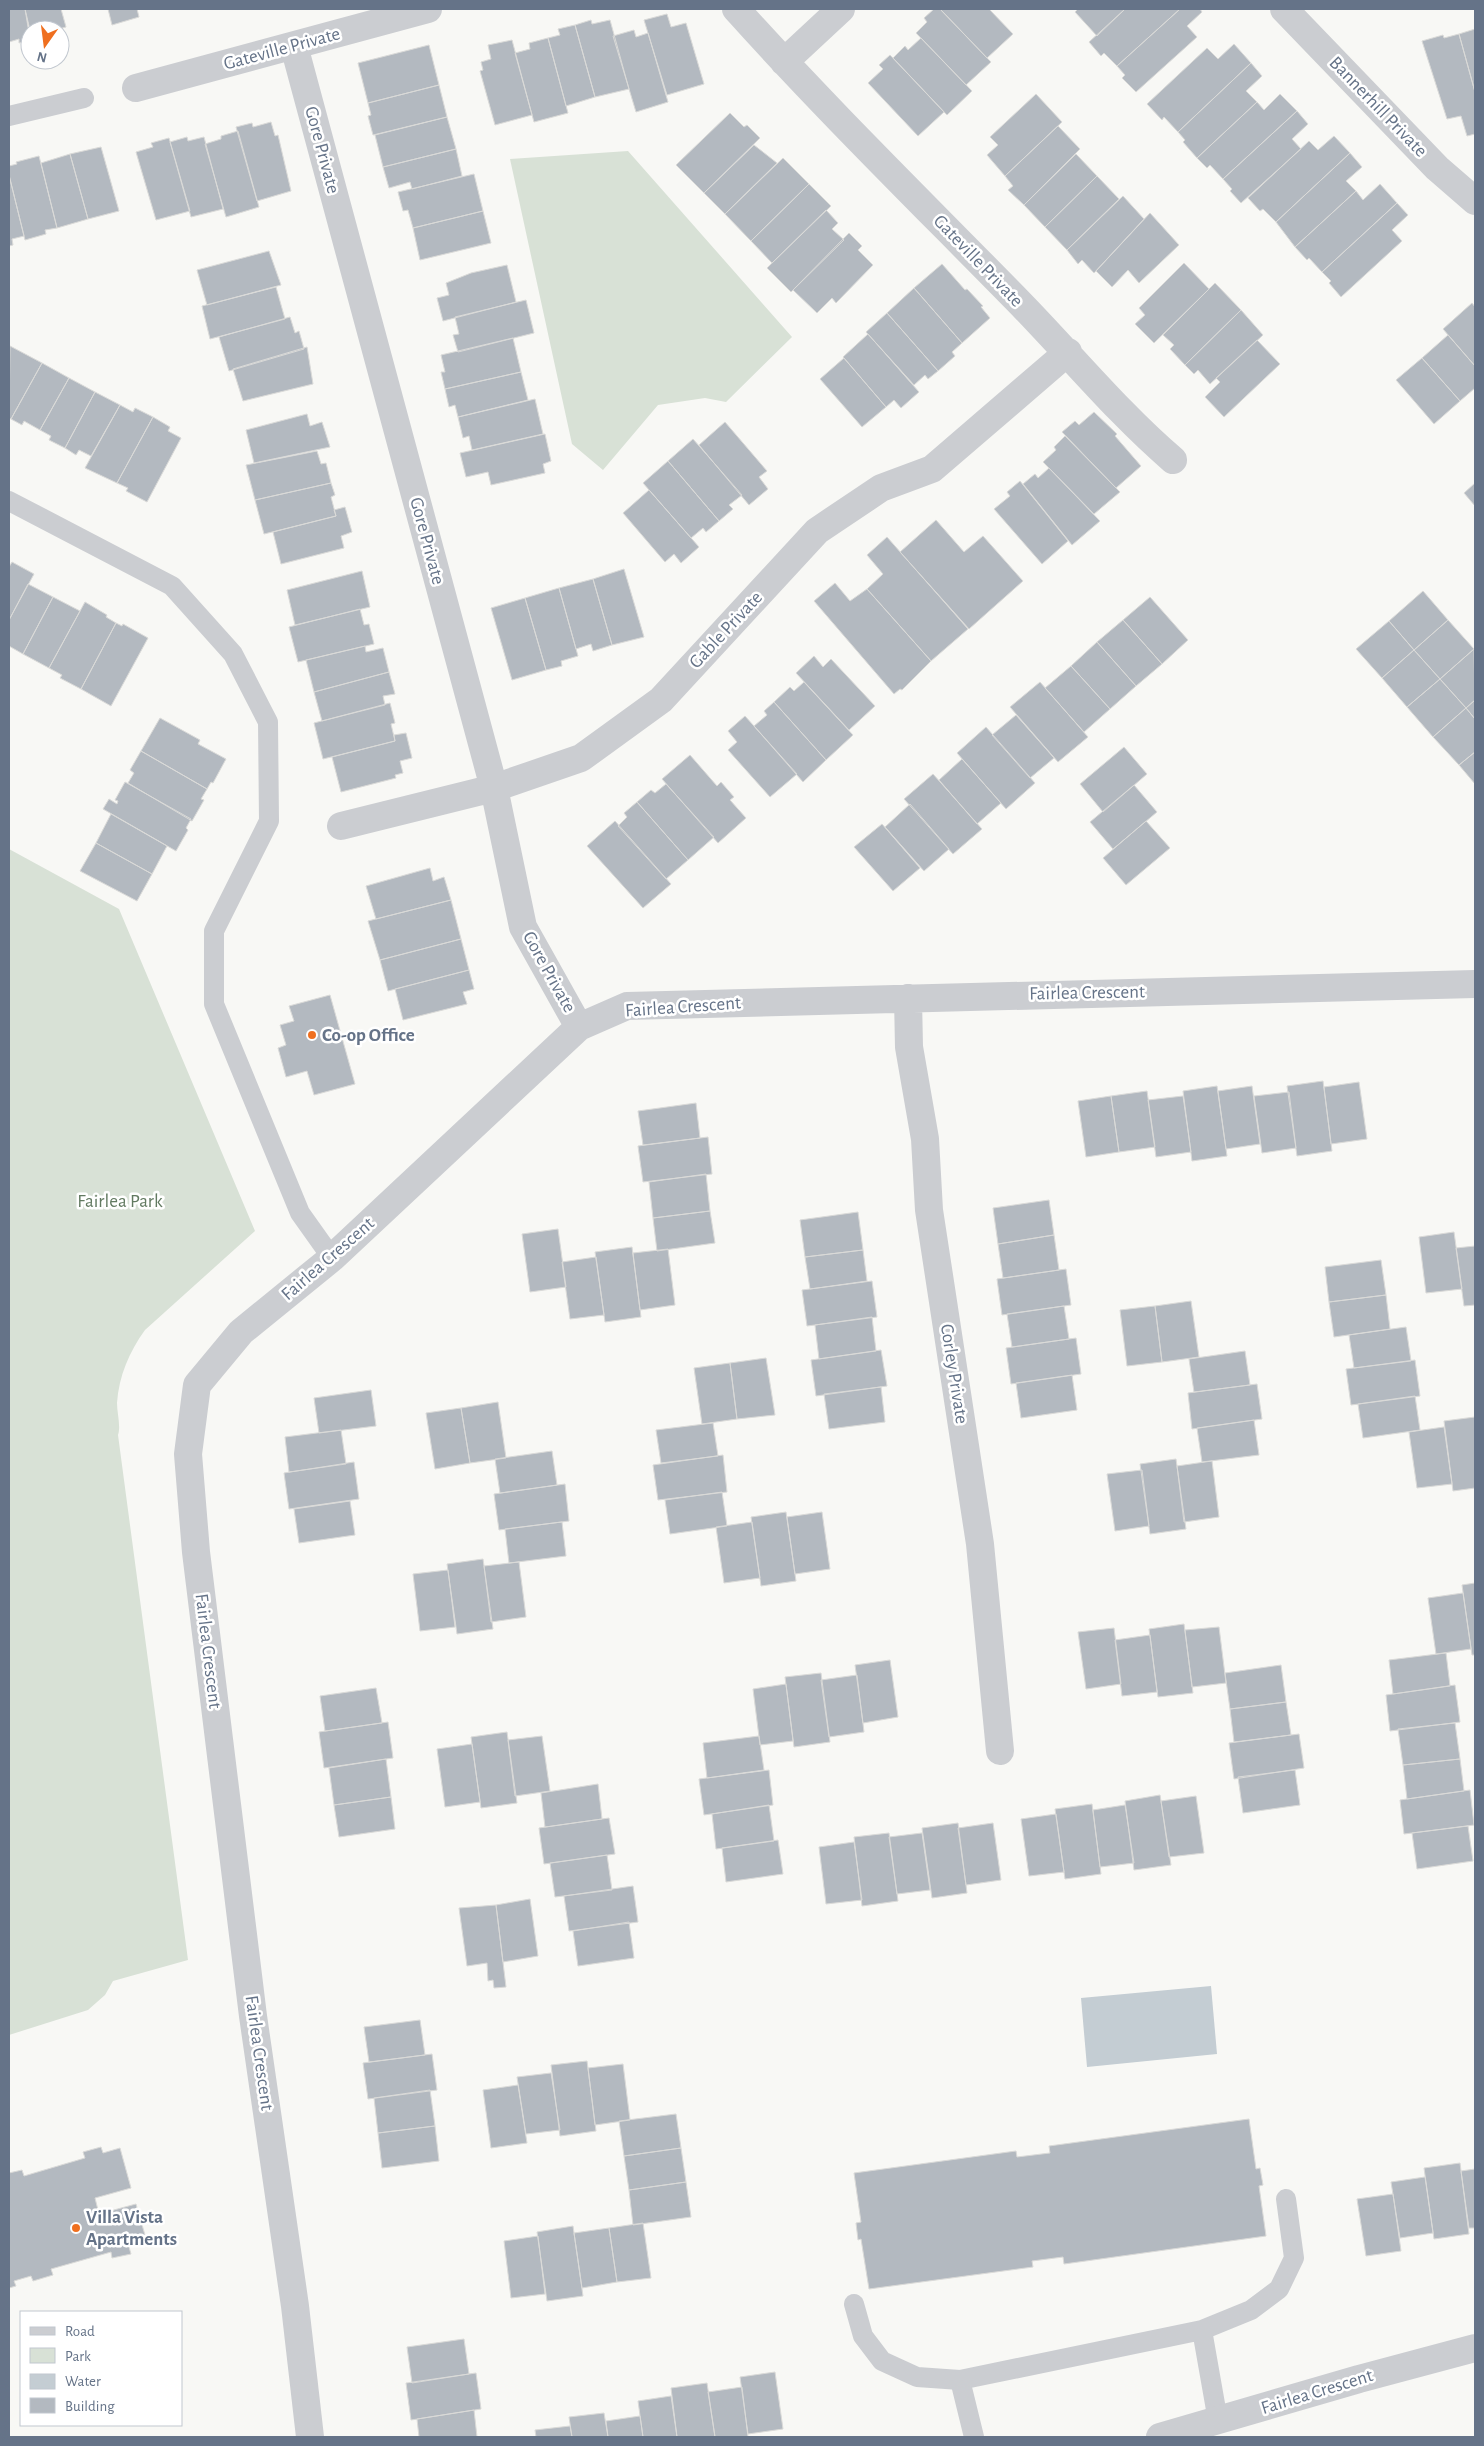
<svg xmlns="http://www.w3.org/2000/svg" width="1484" height="2446" viewBox="0 0 1484 2446" font-family="'Alegreya Sans',sans-serif">
<style>
.green{fill:#d8e1d6}
.water{fill:#c4cdd3}
.building{fill:#b3b9c0;stroke:#dadad8}
.lines{fill:none;stroke-linecap:round;stroke-linejoin:round}
.service{stroke:#cbcdd1;stroke-width:20}
.minor{stroke:#cbcdd1;stroke-width:28}
.poi-dot{fill:#ef6f1f;stroke:#fff;stroke-width:2}
.labels{text-anchor:middle;dominant-baseline:central;stroke-width:5;stroke-linejoin:round;paint-order:stroke}
.street-label{font-size:19px;fill:#657388;stroke:#fff}
.poi-label{font-size:19px;font-weight:bold;fill:#657388;stroke:#fff;text-anchor:start}
.park-label{font-size:19px;fill:#627a61;stroke:#fff}
</style>
<rect width="100%" height="100%" fill="#f8f8f5"/>
<path class="green" d="M628,151L792,337L726,402L705,398L658,405L603,470L572,444L510,159Z
M9,849L119,909L255,1231L145,1330C129,1352 119,1376 117,1403C117,1413 121,1426 118,1435L188,1960L113,1981L105,1995L88,2010L9,2035Z"/>
<path class="water" d="M1211,1986L1217,2054L1087,2067L1081,1998Z"/>
<path class="building" d="M9,9H25L30,39L19,43V39L9,42Z
M25,9H61L66,27L55,30H30Z
M108,9H137L139,17L112,25Z
M934,9H940L991,62L966,85L916,33L927,22L924,18Z
M940,9H989L1013,34L987,58Z
M1078,9H1125L1097,36L1075,12Z
M1125,9H1180L1117,66L1104,53L1101,56L1089,42Z
M1180,9H1200L1202,12L1187,26L1197,37L1136,92L1122,78L1125,75L1117,66Z
M667,14L671,27L686,23L704,84L667,95L644,20Z
M591,20L592,24L610,20L629,89L595,97L575,25Z
M575,25L595,97L566,106L548,38L560,35L558,29Z
M1475,25V92L1459,34L1475,29Z
M634,30L636,37L648,33L668,102L636,112L613,36Z
M1459,34L1475,92V134L1467,136L1461,116L1447,119L1422,41L1443,35L1444,38Z
M548,38L568,113L534,122L515,53L530,49L529,43Z
M921,38L972,91L947,115L893,58L905,46L908,50Z
M512,40L532,115L495,125L480,71L483,70L481,62L491,59L488,45Z
M1234,44L1251,63L1178,132L1164,117L1162,120L1147,104L1207,48L1218,59Z
M429,45L439,85L368,103L358,63Z
M890,55L944,112L918,136L868,83L883,69L879,65Z
M1251,63L1262,76L1246,91L1257,102L1197,158L1183,142L1185,140L1178,132Z
M439,85L447,117L373,135L368,116L371,115L368,103Z
M1036,94L1062,122L1005,176L987,155L998,145L990,137Z
M1280,94L1297,111L1223,179L1210,165L1207,168L1197,158L1257,102L1264,110Z
M1297,111L1308,124L1292,139L1301,149L1241,203L1230,191L1232,189L1223,179Z
M730,113L744,127L747,125L760,138L704,193L676,165Z
M447,117L456,149L383,167L375,135Z
M271,122L275,136L278,135L291,191L257,201L236,127L252,123L253,127Z
M1058,126L1080,149L1024,205L1008,190L1013,186L1005,176Z
M238,131L259,207L226,217L205,144L221,139V136Z
M1334,136L1350,153L1276,222L1263,209L1260,211L1248,198L1309,141L1318,150Z
M187,137L188,141L204,137L223,209L191,217L170,142Z
M169,138L190,211L156,220L136,152L153,147L151,143Z
M754,145L777,163L725,214L704,193Z
M101,147L119,211L88,219L70,154Z
M456,149L462,176L412,189L410,182L389,188L383,167Z
M1350,153L1362,167L1346,181L1356,191L1295,247L1276,222Z
M70,154L88,219L57,228L41,163Z
M1076,154L1097,176L1045,227L1024,205Z
M39,156L57,228L45,230L46,234L25,240L9,175V166L17,164L16,162Z
M783,158L809,184L751,241L725,214Z
M474,174L483,211L413,228L408,210L403,211L398,192Z
M9,175L24,236L12,239L13,245L9,246Z
M1097,176L1119,199L1067,250L1045,227Z
M809,184L831,206L772,263L751,241Z
M1380,184L1397,203L1322,272L1309,258L1307,260L1295,247L1356,191L1363,200Z
M1123,196L1144,219L1094,273L1082,260L1078,264L1067,250Z
M1397,203L1408,215L1392,230L1402,241L1341,297L1329,283L1331,281L1322,272Z
M826,210L838,223L832,229L844,240L791,292L767,268Z
M483,211L491,243L420,260L413,228Z
M1150,213L1179,245L1139,283L1128,270L1112,287L1096,271Z
M849,233L862,246L858,250L873,265L836,303L832,298L817,313L793,290Z
M269,251L281,285L207,305L197,270Z
M1184,263L1209,289L1154,343L1135,324L1145,315L1139,308Z
M942,264L965,290L967,289L983,306L981,307L990,318L962,343L914,288Z
M507,265L516,302L443,321L437,298L449,295L446,283L471,273Z
M1215,283L1241,310L1185,365L1170,349L1174,345L1163,335Z
M276,287L285,319L210,339L202,306Z
M914,288L962,343L952,352L955,356L938,371L887,313Z
M526,300L534,333L458,352L453,335L459,334L455,317Z
M1472,303L1475,307V366L1443,329Z
M1241,310L1263,335L1210,384L1198,370L1194,374L1185,365Z
M887,313L938,371L928,379L925,375L914,385L866,332Z
M290,317L295,333L299,331L304,349L229,371L219,337Z
M868,334L919,392L901,408L894,400L886,407L843,357Z
M1448,335L1475,366V388L1460,401L1422,358Z
M513,338L521,372L445,389L441,372H445L441,355Z
M1257,340L1280,364L1224,417L1205,397L1220,382L1216,378Z
M10,346L42,363L11,419L9,418Z
M307,347L313,384L243,401L233,369Z
M844,358L886,407L862,427L820,379Z
M1422,358L1460,401L1434,424L1396,380Z
M42,363L69,378L40,430L24,421L22,425L11,419Z
M521,372L528,400L458,417L455,405L449,407L445,389Z
M69,378L95,392L65,448L49,440L51,436L40,430Z
M95,392L120,405L91,456L79,450L76,455L65,448Z
M535,399L543,434L472,450L469,436L463,438L458,417Z
M120,405L133,412L135,408L153,417L117,483L85,468Z
M1094,412L1117,434L1115,436L1141,466L1116,488L1062,432L1075,421L1079,425Z
M307,414L310,426L322,422L330,447L254,463L246,430Z
M153,417L170,427L168,431L181,438L147,502L126,491L128,488L117,483Z
M725,422L767,471L759,477L768,489L749,505L699,445Z
M545,434L551,461L543,464L545,473L491,485L488,472L466,477L460,453Z
M1065,436L1120,492L1094,514L1043,462L1056,450L1054,447Z
M693,439L742,495L729,505L733,509L719,521L668,461Z
M317,451L321,464L326,463L331,483L255,500L246,465Z
M668,461L719,521L706,532L703,528L691,538L643,483Z
M1049,468L1100,521L1072,545L1023,484L1035,474L1038,478Z
M1020,481L1068,541L1042,564L994,509L1010,496L1007,492Z
M331,483L335,495L331,497L336,516L264,534L255,500Z
M1475,483V506L1464,493Z
M649,490L699,547L681,563L674,554L665,562L623,513Z
M345,507L352,532L341,536L344,548L281,564L273,532L336,516L334,510Z
M936,520L964,552L983,536L1023,581L969,629L900,552Z
M887,537L968,629L931,661L867,589L883,574L867,555Z
M12,562L34,574L9,620V567Z
M624,569L644,637L612,645L593,579Z
M362,571L370,607L295,625L287,590Z
M593,579L612,645L593,651L591,644L576,649L559,588Z
M835,583L850,601L867,589L931,661L902,690L900,689L894,694L814,601Z
M28,584L53,597L23,654L9,646V620Z
M559,588L578,656L561,661L562,666L546,670L525,598Z
M1423,591L1448,620L1414,650L1389,621Z
M53,597L80,611L49,668L23,654Z
M1150,597L1188,640L1162,664L1123,620Z
M525,598L546,670L512,680L491,608Z
M85,602L107,615L106,617L116,623L81,689L60,678L62,675L49,668Z
M360,609L364,625L369,624L374,644L298,662L289,627Z
M1123,620L1162,664L1136,686L1097,642Z
M1448,620L1474,649L1440,679L1414,650Z
M1389,621L1414,650L1382,678L1356,649Z
M116,623L122,626L123,624L148,638L111,706L81,689Z
M1097,642L1136,686L1110,709L1071,666Z
M365,646L366,652L383,648L389,672L314,692L306,660Z
M1474,649L1475,700L1466,708L1440,679Z
M1414,650L1440,679L1407,707L1382,678Z
M814,656L823,667L831,659L875,706L849,730L796,673Z
M1071,666L1110,709L1084,732L1045,688Z
M389,672L395,694L383,696L385,705L322,721L314,692Z
M1440,679L1466,708L1433,737L1407,707Z
M804,682L853,735L826,760L774,702L790,687L794,691Z
M1040,682L1088,737L1058,762L1010,707Z
M1475,700V719L1466,708Z
M774,702L826,760L803,782L754,726L767,715L764,711Z
M390,703L395,723L391,724L395,741L323,759L314,723Z
M1466,708L1475,719V752L1459,765L1433,737Z
M1016,715L1054,758L1030,778L992,735Z
M745,716L797,774L770,797L728,750L737,742L728,731Z
M160,718L200,740L198,744L226,759L213,783L211,782L207,789L141,751Z
M986,727L1035,783L1006,809L957,753Z
M406,733L412,758L400,761L403,773L395,775L396,778L341,792L332,757L395,741L394,735Z
M1124,747L1147,774L1103,812L1080,784Z
M141,751L207,789L201,799L204,800L192,821L128,783L134,773L130,770Z
M1475,752V784L1459,765Z
M690,755L717,786L721,782L734,797L730,800L746,818L718,843L662,779Z
M962,759L1001,803L977,824L939,780Z
M933,774L982,829L953,854L904,799Z
M125,782L191,819L186,828L188,830L176,851L103,809L109,799L117,804L118,801L115,800Z
M666,784L714,837L688,860L637,802L651,790L655,793Z
M1134,785L1157,812L1113,849L1090,822Z
M637,802L688,860L666,879L618,826L627,817L624,813Z
M910,804L949,849L924,871L885,827Z
M111,814L167,846L152,874L96,843Z
M615,821L671,884L643,908L587,846Z
M1146,821L1170,848L1126,885L1103,858Z
M882,824L920,868L893,891L854,847Z
M96,843L152,874L137,901L80,871Z
M430,868L433,881L444,877L451,900L376,919L366,886Z
M451,900L461,939L380,960L368,921Z
M461,939L469,970L388,991L380,960Z
M469,970L474,989L463,992L467,1004L403,1020L395,989Z
M330,995L355,1084L314,1095L307,1071L286,1077L278,1048L286,1045L280,1025L294,1021L289,1006Z
M1323,1081L1332,1151L1297,1156L1287,1086Z
M1359,1082L1367,1139L1331,1144L1324,1087Z
M1217,1086L1227,1156L1192,1161L1183,1091Z
M1252,1086L1260,1144L1226,1149L1218,1091Z
M1147,1091L1155,1147L1119,1152L1111,1096Z
M1289,1092L1296,1148L1262,1153L1254,1096Z
M1111,1096L1119,1152L1086,1157L1078,1101Z
M1183,1096L1191,1152L1156,1157L1148,1100Z
M696,1103L700,1138L643,1145L638,1111Z
M708,1137L712,1174L643,1182L638,1146Z
M706,1174L710,1211L653,1218L649,1182Z
M1049,1200L1054,1235L998,1244L993,1208Z
M710,1211L715,1243L657,1251L653,1218Z
M858,1212L863,1250L805,1257L800,1220Z
M558,1229L566,1287L530,1292L522,1234Z
M1454,1232L1462,1289L1426,1293L1419,1237Z
M1054,1235L1059,1270L1003,1278L998,1244Z
M1475,1246V1305L1464,1306L1456,1248Z
M632,1247L641,1317L605,1322L595,1252Z
M668,1249L675,1305L640,1310L633,1253Z
M863,1250L867,1281L810,1289L805,1257Z
M596,1257L604,1315L570,1319L562,1262Z
M1381,1260L1386,1295L1329,1302L1325,1267Z
M1066,1269L1071,1305L1002,1315L997,1279Z
M872,1281L877,1317L807,1326L802,1290Z
M1386,1295L1390,1329L1334,1337L1329,1302Z
M1191,1301L1199,1357L1162,1362L1155,1306Z
M1064,1306L1069,1339L1012,1347L1007,1314Z
M1155,1306L1162,1362L1127,1366L1120,1310Z
M872,1317L876,1351L819,1359L815,1325Z
M1406,1327L1411,1361L1354,1368L1349,1335Z
M1076,1338L1081,1374L1011,1384L1006,1348Z
M881,1350L887,1386L816,1396L811,1360Z
M1245,1351L1250,1385L1194,1392L1189,1359Z
M766,1358L775,1415L737,1419L730,1363Z
M1415,1360L1420,1396L1351,1405L1346,1369Z
M730,1363L737,1419L702,1424L694,1368Z
M1072,1375L1077,1410L1021,1418L1016,1383Z
M1257,1384L1262,1419L1192,1429L1188,1393Z
M881,1387L885,1422L829,1429L824,1394Z
M371,1390L376,1426L319,1433L314,1398Z
M1415,1396L1420,1430L1363,1438L1358,1404Z
M498,1402L506,1458L470,1463L461,1408Z
M461,1408L470,1463L435,1469L426,1413Z
M1475,1417V1488L1453,1491L1444,1421Z
M1254,1420L1259,1455L1202,1462L1197,1428Z
M713,1423L718,1456L661,1463L656,1430Z
M1444,1427L1452,1484L1417,1488L1409,1432Z
M341,1430L346,1464L289,1472L285,1437Z
M552,1451L557,1485L500,1493L495,1459Z
M723,1455L727,1492L658,1500L653,1465Z
M1176,1459L1186,1529L1150,1534L1140,1464Z
M1212,1461L1219,1517L1184,1522L1177,1466Z
M354,1462L359,1499L289,1509L284,1473Z
M1142,1470L1149,1526L1115,1531L1107,1474Z
M565,1484L569,1521L499,1530L494,1494Z
M722,1492L727,1526L670,1534L665,1500Z
M350,1501L355,1535L299,1543L294,1509Z
M786,1512L796,1581L761,1586L751,1517Z
M822,1512L830,1569L795,1574L787,1517Z
M562,1522L566,1556L509,1563L505,1529Z
M752,1522L760,1578L724,1583L716,1527Z
M483,1559L493,1629L457,1634L447,1564Z
M519,1562L526,1617L491,1622L484,1566Z
M448,1570L455,1627L420,1631L413,1574Z
M1475,1583V1655H1472L1462,1585Z
M1463,1593L1471,1649L1436,1654L1428,1598Z
M1184,1624L1193,1693L1158,1697L1149,1629Z
M1219,1627L1226,1683L1192,1687L1185,1630Z
M1114,1628L1121,1684L1086,1689L1078,1632Z
M1150,1635L1157,1692L1122,1696L1115,1640Z
M1446,1653L1450,1686L1393,1694L1389,1660Z
M890,1660L898,1717L863,1723L855,1665Z
M1281,1665L1286,1702L1230,1709L1225,1673Z
M821,1673L830,1742L794,1747L785,1677Z
M857,1675L864,1732L829,1737L821,1680Z
M786,1684L793,1741L760,1745L753,1689Z
M1455,1685L1460,1722L1390,1731L1386,1695Z
M376,1688L382,1723L325,1731L320,1696Z
M1286,1702L1291,1735L1234,1742L1230,1709Z
M388,1722L393,1758L324,1768L319,1732Z
M1455,1723L1460,1759L1403,1765L1398,1729Z
M507,1732L517,1803L481,1808L471,1737Z
M1299,1734L1304,1768L1234,1779L1229,1743Z
M542,1736L550,1791L515,1796L508,1740Z
M759,1736L764,1770L707,1778L703,1743Z
M472,1744L480,1802L445,1807L437,1749Z
M386,1759L391,1797L334,1805L329,1768Z
M1460,1759L1464,1791L1407,1799L1403,1765Z
M769,1770L773,1805L704,1815L699,1779Z
M1295,1770L1300,1805L1243,1813L1238,1777Z
M598,1784L602,1819L545,1827L541,1793Z
M1470,1790L1474,1825L1404,1834L1400,1800Z
M1160,1795L1171,1865L1134,1870L1125,1801Z
M1196,1796L1204,1853L1169,1857L1161,1801Z
M391,1797L395,1829L339,1837L334,1805Z
M1092,1804L1101,1874L1065,1879L1055,1809Z
M769,1805L774,1841L716,1849L712,1814Z
M1125,1805L1134,1863L1100,1867L1093,1810Z
M1056,1814L1064,1872L1029,1876L1021,1819Z
M609,1818L615,1854L544,1864L539,1828Z
M958,1823L967,1893L932,1898L922,1828Z
M993,1823L1001,1880L966,1885L958,1828Z
M1468,1826L1473,1861L1417,1869L1412,1833Z
M889,1833L898,1901L862,1906L854,1837Z
M922,1833L930,1890L897,1894L889,1837Z
M778,1840L783,1874L726,1882L722,1848Z
M854,1842L862,1900L826,1904L819,1847Z
M607,1855L612,1890L555,1897L550,1863Z
M633,1886L638,1922L569,1931L564,1896Z
M530,1899L538,1956L503,1962L496,1905Z
M496,1905L506,1987L494,1988L493,1980L488,1981L487,1963L467,1966L459,1908Z
M629,1922L634,1958L578,1966L573,1931Z
M420,2020L425,2055L369,2062L364,2027Z
M432,2054L437,2090L368,2099L363,2063Z
M587,2061L596,2131L560,2136L551,2065Z
M623,2064L630,2120L595,2125L588,2068Z
M551,2073L560,2130L526,2134L517,2077Z
M518,2085L527,2143L491,2148L483,2090Z
M430,2090L435,2126L378,2133L374,2098Z
M676,2114L681,2148L624,2156L619,2121Z
M1249,2119L1256,2169L1260,2168L1263,2185L1259,2186L1266,2236L1064,2264L1063,2257L1032,2261L1033,2267L869,2289L861,2239L858,2240L856,2223L861,2222L854,2173L1016,2151L1017,2157L1050,2153L1049,2146Z
M435,2126L439,2161L382,2168L378,2133Z
M101,2147L103,2153L120,2148L131,2188L95,2198L99,2214L136,2204L147,2242L129,2247L131,2254L112,2258L111,2252L51,2269L53,2275L33,2281L31,2276L14,2281L16,2286L9,2288V2173L22,2170L24,2176L85,2158L83,2152Z
M681,2148L686,2182L629,2190L624,2156Z
M1460,2163L1469,2234L1434,2239L1424,2168Z
M1475,2169V2228H1469L1461,2171Z
M1425,2177L1433,2233L1400,2238L1391,2182Z
M686,2182L691,2217L633,2225L629,2190Z
M1393,2194L1401,2251L1366,2256L1357,2199Z
M643,2223L651,2278L617,2282L609,2228Z
M573,2226L583,2296L547,2301L537,2232Z
M609,2228L617,2282L582,2288L574,2233Z
M538,2236L545,2294L511,2298L504,2241Z
M464,2339L469,2374L412,2383L407,2347Z
M775,2372L783,2429L748,2434L740,2377Z
M476,2373L481,2409L411,2420L406,2383Z
M707,2383L715,2437H677L671,2388Z
M742,2387L748,2437H715L708,2392Z
M671,2396L677,2437H643L638,2401Z
M474,2410L477,2437H419L417,2419Z
M604,2413L608,2437H572L569,2417Z
M640,2416L643,2437H608L606,2421Z
M570,2426L572,2437H536L535,2430Z"/>
<g class="lines">
<path class="service" d="M9,116L84,98
M9,501L172,586L233,654L268,722L269,821L214,931V1004L300,1213L332,1258
M854,2304L863,2336L882,2361L917,2377L960,2380
M1202,2330L1251,2310L1279,2289L1294,2258L1286,2199
M974,2437L960,2380L1202,2330L1218,2421"/>
<path class="minor" d="M736,9C826,109 923,204 1017,300C1069,353 1117,412 1173,460
M1284,9L1437,168L1475,201
M294,46L494,788L523,927L579,1027
M784,62L841,9
M136,88L428,9
M341,826L494,788L581,758L661,700L817,531L881,488L932,469L1068,352
M908,998L909,1047L925,1139L929,1210L980,1544L1000,1751
M310,2437L295,2306L253,2016L196,1552L188,1454L197,1385L241,1332L332,1258L579,1027L627,1006L1475,984
M1160,2437L1359,2379L1475,2348"/>
</g>
<g class="poi-dot">
<circle cx="312" cy="1035" r="5"/>
<circle cx="76" cy="2228" r="5"/>
</g>
<g class="labels">
<g class="street-label">
<text transform="translate(282 49) rotate(-15)">Gateville Private</text>
<text transform="translate(1378 107) rotate(46)">Bannerhill Private</text>
<text transform="translate(322 150) rotate(75)">Gore Private</text>
<text transform="translate(978 261) rotate(46)">Gateville Private</text>
<text transform="translate(427 541) rotate(75)">Gore Private</text>
<text transform="translate(726 630) rotate(-47)">Gable Private</text>
<text transform="translate(549 972) rotate(61)">Gore Private</text>
<text transform="translate(1087 993) rotate(-1)">Fairlea Crescent</text>
<text transform="translate(683 1007) rotate(-4)">Fairlea Crescent</text>
<text transform="translate(328 1259) rotate(-41)">Fairlea Crescent</text>
<text transform="translate(954 1374) rotate(81)">Corley Private</text>
<text transform="translate(208 1651) rotate(83)">Fairlea Crescent</text>
<text transform="translate(259 2053) rotate(82)">Fairlea Crescent</text>
<text transform="translate(1317 2392) rotate(-17)">Fairlea Crescent</text>
</g>
<g class="poi-label">
<text x="322" y="1035">Co-op Office</text>
<text x="86" y="2217">Villa Vista<tspan x="86" dy="22">Apartments</tspan></text>
</g>
<g class="park-label">
<text x="120" y="1201">Fairlea Park</text>
</g>
</g>
<rect width="1484" height="2446" fill="none" stroke="#657388" stroke-width="20"/>
<rect x="20" y="2311" width="162" height="115" fill="#ffffff" stroke="#c1c7cf"/>
<rect x="30" y="2327" width="25" height="8" fill="#cbcdd1" stroke="#c1c7cf"/>
<text x="65" y="2336" font-size="15" fill="#657388">Road</text>
<rect x="30" y="2348" width="25" height="15" fill="#d8e1d6" stroke="#c1c7cf"/>
<text x="65" y="2361" font-size="15" fill="#657388">Park</text>
<rect x="30" y="2374" width="25" height="15" fill="#c4cdd3" stroke="#c1c7cf"/>
<text x="65" y="2386" font-size="15" fill="#657388">Water</text>
<rect x="30" y="2398" width="25" height="15" fill="#b3b9c0" stroke="#c1c7cf"/>
<text x="65" y="2411" font-size="15" fill="#657388">Building</text>
<g transform="translate(45 45) rotate(194)"><circle r="24" fill="#ffffff" stroke="#c1c7cf"/>
<path d="M0-4L9 19L0 12L-9 19Z" fill="#ef6f1f"/>
<text y="-8" font-size="14" font-weight="bold" text-anchor="middle" fill="#657388">N</text>
</g>
</svg>
